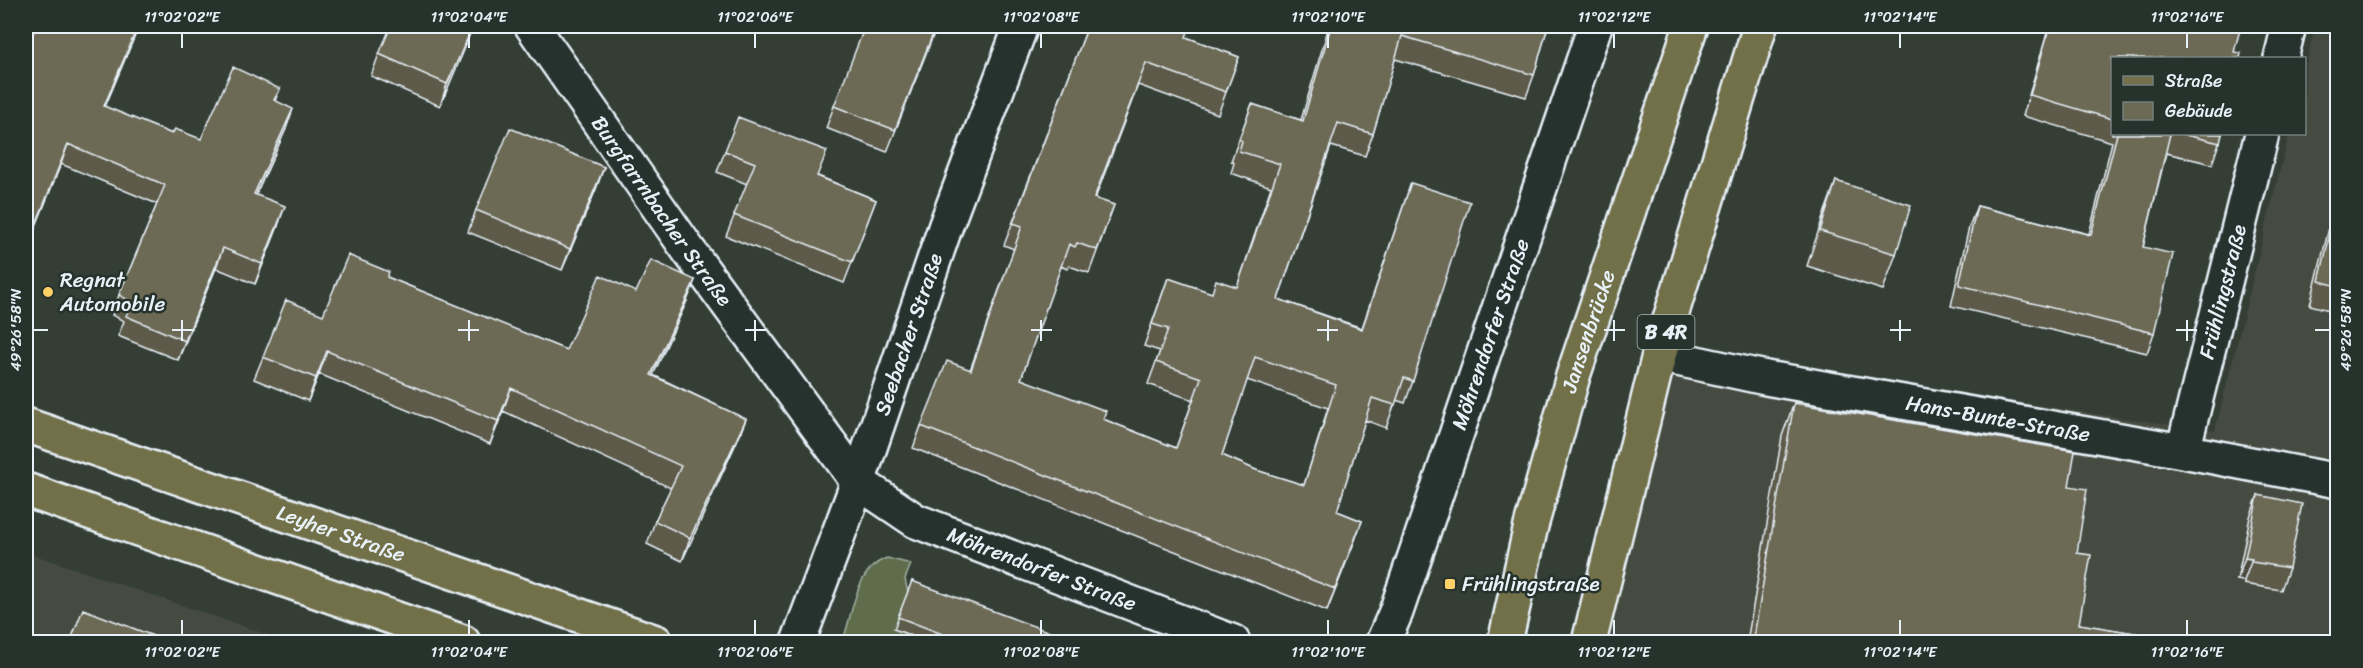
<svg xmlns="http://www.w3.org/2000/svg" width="2363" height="668" viewBox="0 0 2363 668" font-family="Sriracha,sans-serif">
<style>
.built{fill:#454b3f}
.green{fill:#606d4e;stroke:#a4afa3;stroke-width:1.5}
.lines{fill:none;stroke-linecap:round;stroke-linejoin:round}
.minor-casing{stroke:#e8f1f8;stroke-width:38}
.major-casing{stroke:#e8f1f8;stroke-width:38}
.minor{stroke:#26332d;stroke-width:33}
.major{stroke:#726f4a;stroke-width:33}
.wall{fill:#5d5a49;stroke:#e8f1f8;stroke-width:1.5;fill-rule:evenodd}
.shaded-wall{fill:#4c4a3c;stroke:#e8f1f8;stroke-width:1.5}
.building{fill:#6c6955;stroke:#e8f1f8;stroke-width:1.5;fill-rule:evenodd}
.ticks{fill:none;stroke:#e8f1f8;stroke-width:2}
.poi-dot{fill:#ffd166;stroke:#26332d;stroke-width:2}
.labels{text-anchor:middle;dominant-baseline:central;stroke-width:5;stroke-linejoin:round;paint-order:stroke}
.shield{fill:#26332d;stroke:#aeb8bb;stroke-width:1.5}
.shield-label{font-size:20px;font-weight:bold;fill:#e8f1f8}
.street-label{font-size:21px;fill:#e8f1f8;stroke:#26332d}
.poi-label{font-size:21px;fill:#e8f1f8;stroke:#26332d;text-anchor:start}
.neatline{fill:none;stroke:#e8f1f8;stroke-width:2}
.ticks-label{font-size:15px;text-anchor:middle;fill:#e8f1f8}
</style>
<rect width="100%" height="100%" fill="#343e35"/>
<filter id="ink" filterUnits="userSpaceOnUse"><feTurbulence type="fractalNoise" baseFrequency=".0167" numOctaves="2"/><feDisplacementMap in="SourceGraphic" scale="12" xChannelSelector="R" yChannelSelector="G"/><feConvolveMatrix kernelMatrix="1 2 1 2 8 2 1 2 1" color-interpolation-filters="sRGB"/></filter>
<g filter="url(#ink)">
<path class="built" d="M2315,26H2337V642H1576L1643,350L2215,431L2289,134H2304L2305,69Z
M26,552L289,642H26Z"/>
<path class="green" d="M887,558L911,564L905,579L908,593L894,629L908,635L904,642H846L845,634C854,606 857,568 887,558Z"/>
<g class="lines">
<defs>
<g id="minor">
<path id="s1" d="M532,26L689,251L858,482L916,521L1233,642"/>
<path d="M2281,58L2289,26"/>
<path id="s2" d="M1659,355L1766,378L2183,451L2338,481"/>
<path id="s3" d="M2183,451L2262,134"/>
<path id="s4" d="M798,642L858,482L946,225L1021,26"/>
<path id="s5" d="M1383,642L1396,612L1595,26"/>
</g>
<g id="major">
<path id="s6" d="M26,425L656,642"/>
<path d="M26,490L463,642"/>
<path id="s7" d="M1505,642L1531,526L1573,376L1691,26"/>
<path d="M1589,642L1659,355L1760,26"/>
</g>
</defs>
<use href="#minor" class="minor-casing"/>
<use href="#major" class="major-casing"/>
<use href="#minor" class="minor"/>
<use href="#major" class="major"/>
</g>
<path class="wall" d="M36,26H139L105,107L172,134L201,139L280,89L275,101L286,129L256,195L278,226L255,284L216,268L178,360L118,336L124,321L112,315L119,295L157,204L61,164Z
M937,26L887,152L826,128L834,106Z
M1088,26L1186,37L1239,57L1218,114L1138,85L1095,199L1114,205L1089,273L1069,266L1067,269L1061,266L1021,379L1103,419L1176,448L1193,400L1148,384L1160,351L1144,346L1168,278L1211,293L1237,287L1271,187L1231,173L1234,163L1231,161L1252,104L1301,120L1329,26H1548L1534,75L1526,97L1395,59L1373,134L1365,156L1331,146L1278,299L1362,328L1411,183L1413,381L1405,403L1396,400L1386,428L1365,420L1337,511L1362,521L1327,611L913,448L921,426L970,370L1014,249L1004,245ZM1247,380L1328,408L1304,485L1256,470L1222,455Z
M2049,26H2118L2148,34L2150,26H2241L2112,58V134H2222L2212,164L2166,153L2143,247L2154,333L2147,353L1951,306L1969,227L1977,206L2089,234L2112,142L2023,116Z
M464,50L440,106L371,76L379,54Z
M725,151L818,176L876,200L844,283L726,236L747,184L717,172Z
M604,167L596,189L562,270L468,232L476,210Z
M1836,181L1896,254L1883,290L1807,266L1823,217Z
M2337,204V312L2310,305L2329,228Z
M387,277L566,350L636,292L695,280L686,303L653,375L746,419L737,441L682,561L647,544L655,521L671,488L503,411L490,444L319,374L308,401L254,379L263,357L323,315Z
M1794,403L2069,486L2077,553L2079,624L2189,642H1747L1782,436Z
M2258,495L2289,568L2281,590L2244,584V581L2237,580L2250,517Z
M912,581L1052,642H928L894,629Z"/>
<path class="shaded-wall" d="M138,26H139L96,126L104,106Z
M472,28L464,50L440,106L447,84Z
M293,109L286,129L247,214L254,194Z
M68,144L61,164L26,251V249Z
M604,167L596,189L562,270L570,249Z
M285,206L278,226L255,284L262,264Z
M223,248L216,268L178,360L185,341Z
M695,280L686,303L643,397L651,375Z
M327,351L319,374L308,401L316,378Z
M511,388L503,411L490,444L498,421Z
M746,419L737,441L682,561L690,538Z
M1362,521L1354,543L1327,611L1335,589Z
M2245,558L2252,559L2244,581L2237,580Z"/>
<path class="building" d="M36,26H138L104,106L172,134L175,129L201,139L233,67L280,89L274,100L293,109L254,194L285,206L262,264L223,248L185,341L126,316L132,302L119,295L165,185L68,144L26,249V51Z
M391,26H466L472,28L447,84L379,54Z
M865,26H936L895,130L834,106Z
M1088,26H1190L1186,37L1239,57L1226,92L1146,63L1094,198L1114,205L1097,250L1077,243L1075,247L1069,244L1021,379L1106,411L1103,419L1176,448L1201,378L1156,362L1168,329L1152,324L1168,278L1212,293L1216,280L1237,287L1280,164L1239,151L1242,141L1239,139L1252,104L1303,121L1331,26H1548L1534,75L1402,36L1373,134L1338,123L1278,299L1362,329L1411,183L1470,202L1413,381L1404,378L1395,405L1372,398L1337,511L1362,521L1335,589L921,426L947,361L971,370L1022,226L1013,223ZM1255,357L1336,385L1304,485L1256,470L1222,455Z
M2050,26H2118L2150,34L2152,26H2241L2234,52L2241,53L2240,58H2112V119L2030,95Z
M738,117L827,151L817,176L876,200L852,262L734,215L755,163L725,151Z
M510,128L604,167L570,249L476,210Z
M2117,134H2170L2143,247L2173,254L2154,333L1959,285L1977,206L2091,235Z
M2181,134H2222L2220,143Z
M1836,181L1911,205L1896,254L1820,231Z
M2337,204V286L2319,281Z
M348,255L389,272L387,277L566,350L600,275L636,292L651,260L695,280L651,375L746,419L690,538L655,521L681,466L511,388L498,421L327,351L316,378L263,357L286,300L323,315Z
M1794,403L2075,451L2069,486L2087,489L2077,553L2091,555L2079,624L2189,642H1753Z
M2258,495L2302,504L2289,568L2252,562V559L2245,558Z
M912,581L1055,634L1052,642H963L898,617Z
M83,609L169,642H70Z"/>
</g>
<path class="ticks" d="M182,33V48M469,33V48M755,33V48M1041,33V48M1328,33V48M1614,33V48M1900,33V48M2187,33V48M182,320V341M469,320V341M755,320V341M1041,320V341M1328,320V341M1614,320V341M1900,320V341M2187,320V341M33,330H48M172,330H193M458,330H479M745,330H766M1031,330H1052M1317,330H1338M1604,330H1625M1890,330H1911M2176,330H2197M2315,330H2330M182,620V635M469,620V635M755,620V635M1041,620V635M1328,620V635M1614,620V635M1900,620V635M2187,620V635"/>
<g class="poi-dot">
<circle cx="48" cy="292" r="6"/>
<rect x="1444" y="578" width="12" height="12" rx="3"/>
</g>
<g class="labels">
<rect class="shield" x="1637.5" y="315" width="57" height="34" rx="4.5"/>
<g class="shield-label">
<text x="1666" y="332">B 4R</text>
</g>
<g class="street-label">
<text stroke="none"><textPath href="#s1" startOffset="226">Burgfarrnbacher Straße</textPath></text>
<text stroke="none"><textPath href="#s3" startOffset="164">Frühlingstraße</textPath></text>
<text stroke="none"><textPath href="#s7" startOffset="322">Jansenbrücke</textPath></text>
<text stroke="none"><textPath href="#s4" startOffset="327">Seebacher Straße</textPath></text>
<text stroke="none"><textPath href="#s5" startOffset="326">Möhrendorfer Straße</textPath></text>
<text stroke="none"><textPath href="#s2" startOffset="345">Hans-Bunte-Straße</textPath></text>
<text stroke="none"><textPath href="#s6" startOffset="333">Leyher Straße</textPath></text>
<text stroke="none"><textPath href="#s1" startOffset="765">Möhrendorfer Straße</textPath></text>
</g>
<g class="poi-label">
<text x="60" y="280">Regnat<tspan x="60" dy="24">Automobile</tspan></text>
<text x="1462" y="584">Frühlingstraße</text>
</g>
</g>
<rect width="2363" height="668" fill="none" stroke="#26332d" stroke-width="66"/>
<rect x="2111" y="57" width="195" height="78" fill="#26332d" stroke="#747f7e" stroke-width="1.5"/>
<rect x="2123" y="76" width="30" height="9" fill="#726f4a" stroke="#747f7e" stroke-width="1.5"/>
<text x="2165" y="87" font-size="18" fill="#e8f1f8">Straße</text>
<rect x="2123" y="102" width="30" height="18" fill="#6c6955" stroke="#747f7e" stroke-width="1.5"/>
<text x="2165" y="117" font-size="18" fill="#e8f1f8">Gebäude</text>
<rect x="33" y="33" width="2297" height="602" class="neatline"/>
<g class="ticks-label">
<text x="182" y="22">11°02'02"E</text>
<text x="469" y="22">11°02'04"E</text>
<text x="755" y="22">11°02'06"E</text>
<text x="1041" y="22">11°02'08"E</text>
<text x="1328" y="22">11°02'10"E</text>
<text x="1614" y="22">11°02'12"E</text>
<text x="1900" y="22">11°02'14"E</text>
<text x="2187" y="22">11°02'16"E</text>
<text transform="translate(16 330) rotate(-90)" y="5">49°26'58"N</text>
<text transform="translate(2346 330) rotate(-90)" y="5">49°26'58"N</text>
<text x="182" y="657">11°02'02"E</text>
<text x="469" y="657">11°02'04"E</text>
<text x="755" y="657">11°02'06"E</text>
<text x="1041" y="657">11°02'08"E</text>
<text x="1328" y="657">11°02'10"E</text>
<text x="1614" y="657">11°02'12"E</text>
<text x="1900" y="657">11°02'14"E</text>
<text x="2187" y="657">11°02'16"E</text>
</g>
</svg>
